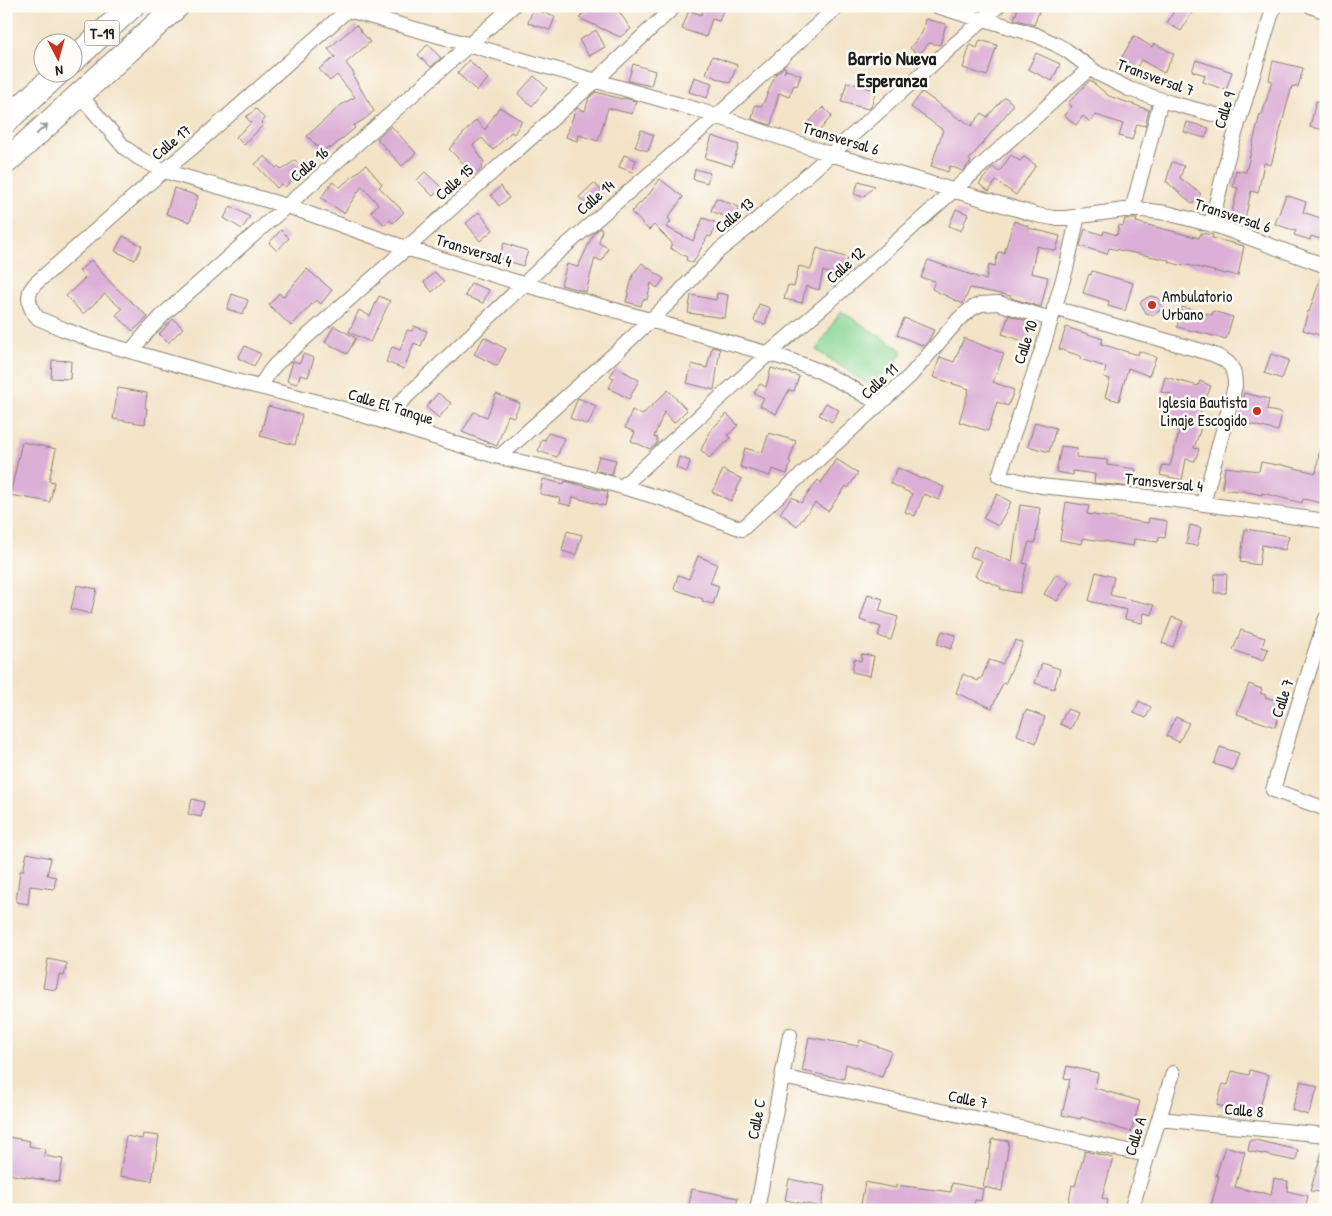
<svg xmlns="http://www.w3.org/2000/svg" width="1332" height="1216" viewBox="0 0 1332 1216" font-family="'Patrick Hand',sans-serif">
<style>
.green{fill:#88d694;stroke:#527958}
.building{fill:#dbafd6}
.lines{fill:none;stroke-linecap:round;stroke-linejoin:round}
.minor-casing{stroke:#888072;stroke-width:16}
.trunk-casing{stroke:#888072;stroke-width:26}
.minor{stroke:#fff;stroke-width:14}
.trunk{stroke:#fff;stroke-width:24}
.oneway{stroke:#999}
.poi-dot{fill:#c8321e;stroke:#fdfcf7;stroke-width:2}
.labels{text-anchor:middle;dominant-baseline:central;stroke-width:5;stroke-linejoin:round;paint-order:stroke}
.shield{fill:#fdfcf7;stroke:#605f5e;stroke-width:1}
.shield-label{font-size:15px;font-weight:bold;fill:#1c1c1c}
.street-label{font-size:16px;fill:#1c1c1c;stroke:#fdfcf7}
.poi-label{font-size:16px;fill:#1c1c1c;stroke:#fdfcf7;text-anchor:start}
.quarter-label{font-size:19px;font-weight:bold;fill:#1c1c1c;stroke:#fdfcf7}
</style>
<rect width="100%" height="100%" fill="#fdfcf7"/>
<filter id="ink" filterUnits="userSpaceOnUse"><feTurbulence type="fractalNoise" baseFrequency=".02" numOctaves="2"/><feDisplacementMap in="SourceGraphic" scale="10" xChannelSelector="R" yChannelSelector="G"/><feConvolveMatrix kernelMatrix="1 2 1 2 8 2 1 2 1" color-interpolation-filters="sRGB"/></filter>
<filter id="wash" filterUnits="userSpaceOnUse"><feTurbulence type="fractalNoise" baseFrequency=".0096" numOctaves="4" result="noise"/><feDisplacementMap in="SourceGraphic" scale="20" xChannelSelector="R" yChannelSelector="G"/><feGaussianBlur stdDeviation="1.12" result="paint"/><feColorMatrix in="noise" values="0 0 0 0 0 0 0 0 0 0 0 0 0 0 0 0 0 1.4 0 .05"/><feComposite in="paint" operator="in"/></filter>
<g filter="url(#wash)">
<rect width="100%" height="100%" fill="#f3e3c7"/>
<path class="green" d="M841,311L903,351L877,390L816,350Z"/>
<g id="blocks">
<path class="building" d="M591,6H615L631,29L620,37L579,18Z
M704,6H725L719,21L712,19L706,37L682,29L689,10L701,15Z
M1019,6H1032L1040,9L1034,25L1014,19Z
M1177,6H1192L1189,11L1192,13L1181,31L1167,23Z
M533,9L555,17L550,30L528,23Z
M925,19L946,24L940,45L929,43L919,55L910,48L922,33Z
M356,25L370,42L346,63L355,75L353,76L374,111L365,119L353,126L355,128L330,149L328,147L323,152L307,136L341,105L355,97L337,75L330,81L319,69L335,57L328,49Z
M596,30L605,47L589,56L579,40Z
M1134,36L1152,47L1154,43L1174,54L1164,73L1141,60L1133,73L1118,64Z
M980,40L997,45L987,76L963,68L970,45L977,48Z
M428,44L441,58L431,67L418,55Z
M1036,53L1060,64L1052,81L1028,69Z
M712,56L737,65L730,83L706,74Z
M469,60L488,79L477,91L457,73Z
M1196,60L1232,72L1226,90L1203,82L1205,75L1192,71Z
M1273,61L1303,68L1298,87L1292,86L1271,165L1264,163L1258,193L1251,191L1245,219L1231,216L1238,188L1233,187L1236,170L1246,172L1260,114L1262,115L1272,81L1269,80Z
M633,64L655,71L651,86L628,81Z
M784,67L786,68L784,73L786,70L801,75L797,86L794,85L789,97L779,93L771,125L752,119L755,105L762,106L776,74Z
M534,76L547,88L532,106L518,94Z
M694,77L712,83L707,98L689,92Z
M1090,80L1109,96L1149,110L1145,126L1137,124L1132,140L1119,136L1123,124L1096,115L1090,122L1083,116L1076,125L1064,115L1072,106L1068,103Z
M847,82L876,90L871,107L868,109L841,102Z
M596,92L622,99L623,98L636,101L632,114L608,108L598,141L579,135L577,141L566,137L575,111L577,108L585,111L589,98Z
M922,92L961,120L962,119L971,126L982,113L987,117L1005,97L1012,103V107L969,160L971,162L967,166L963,171L950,166L948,172L931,166L943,130L911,107Z
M1316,101L1326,103V130L1310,127Z
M499,107L522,121L514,134L511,132L493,150L482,138L473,145L484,162L481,165L483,167L475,175L449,149L476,120L485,130Z
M823,107L832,116L818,132L808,123Z
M256,109L265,119L261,123L263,125L244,145L236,137L251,123L246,117Z
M1187,122L1209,128L1205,138L1184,132Z
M391,126L416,153L402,166L378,140V137Z
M641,130L654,135L648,151L635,147Z
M712,136L739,145L732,166L705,158Z
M624,155L636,160L632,172L619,167Z
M1011,155L1020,161L1024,157L1036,165L1016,195L996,181L989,191L979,184L993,167L999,172Z
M265,156L276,168L278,166L282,170L295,160L303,170L285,187L281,184L277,188L255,164Z
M1172,162L1184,166L1180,178L1201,194L1193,204L1169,184V183L1166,182Z
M366,165L382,184L379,187L404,212L393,223L390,220L385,225L371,212L378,204L362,186L344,213L321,198L332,182L340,187Z
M695,169L710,173L707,183L693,179Z
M425,172L442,188L433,196L417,180Z
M660,179L683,197L668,218L671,222L666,227L693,241L703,218L717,223L711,237L708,236L693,263L686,260L687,257L670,248L672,243L654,225L649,230L631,212L650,193Z
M859,181L875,186L863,197L854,194Z
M594,183L603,192L588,207L579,197Z
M501,186L509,198L499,206L491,195Z
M174,188L198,196L190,222L166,214Z
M1286,195L1306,202L1303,212L1326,220L1320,239L1311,236L1310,240L1294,235L1296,231L1275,224Z
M716,198L739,207L734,220L711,211Z
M231,206L250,217L242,229L224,218Z
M956,209L968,214L961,231L949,226Z
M479,212L493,230L480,241L466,223Z
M1125,219H1137L1136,222L1199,238L1201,233L1213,235L1212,238L1244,246L1238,276L1227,273L1226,274L1183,264V266L1169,262V260L1109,248L1107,254L1080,246L1085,229L1103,235L1104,231L1117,235L1119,225L1123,226Z
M1014,221L1028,226V228L1060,236L1056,251L1037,246L1031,273L1048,277L1041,307L1011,298V296L970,288L963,304L932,289L935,281L921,278L928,260L986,280L989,264L995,266L998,252L1004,253Z
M600,228L602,229L599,243L608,248L602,261L595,258L586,292L561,285L567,264L578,267L594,233Z
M281,230L289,238L277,251L269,243Z
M123,236L142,246L135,260L115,251Z
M504,243L528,251L523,266L499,258Z
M817,248L848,258L842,277L823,271L819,290L806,286L802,303L784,299L788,285L794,287L799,266L811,269Z
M91,260L111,283L148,317L133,331L116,315L122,309L105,294L83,314L66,296L85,278L79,271Z
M642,263L664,279L657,288L651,283L647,300L643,299L641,306L626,302L633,274Z
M307,269L332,290L321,304L316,300L291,326L269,305L279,293L283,297Z
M1092,271L1133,283L1125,311L1108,306L1109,301L1083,293L1089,274L1091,275Z
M435,272L444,282L432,292L424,282Z
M1322,274L1326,275V328L1323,336L1303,330L1308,311L1309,312Z
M471,283L489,290L483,303L465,296Z
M717,293L728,295L725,318L688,313L691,295L716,300Z
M232,294L248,300L243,314L227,309Z
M379,296L390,301L370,342L349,332L359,310L370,316Z
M1150,296L1158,298L1164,308L1153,315L1146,313L1140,302Z
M759,304L770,308L765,325L754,321Z
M1182,307L1212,315L1213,311L1233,317L1226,339L1177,327Z
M1009,315L1033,323L1026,342L1002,334Z
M904,318L934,330L929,340L924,346L897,335Z
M173,319L183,328L168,343L159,334Z
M334,326L356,338L347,354L325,342Z
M414,326L427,331L421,346L414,343L404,369L386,362L392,347L400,350L407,330L412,331Z
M1066,327L1103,339L1101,344L1138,355L1139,351L1156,357L1149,376L1128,368L1119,401L1105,397L1110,379L1104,377L1106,367L1080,359L1081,356L1059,349Z
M484,337L506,349L497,366L474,354Z
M964,338L1004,354L993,382L1014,390L1008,406L997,402L988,431L959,422L969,389L933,377L940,357L954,362Z
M245,346L261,354L254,366L238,358Z
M712,347L720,349L714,390L687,383L692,364L707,368Z
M303,354L314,358L308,377L300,375L297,384L287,381L293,361L300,363Z
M1271,354L1289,360L1282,379L1264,373Z
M52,360L71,361L70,379L51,378Z
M616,367L639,380L629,399L609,388L614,378L610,376Z
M771,368L799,376L794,391L789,390L776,414L760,406L764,398L754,393L760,384L766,387Z
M1165,377L1198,386L1200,381L1211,386L1196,423L1202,425L1194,448L1199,449L1195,461L1186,459L1182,480L1160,475L1163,465L1170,466L1180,429L1160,422L1171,394L1161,392Z
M118,388L147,393L145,408H147L145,424L113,419Z
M668,390L687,410L674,423L664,412L654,437L657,438V443L650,449L631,441L635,432L625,428L632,410L642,415Z
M438,393L451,403L439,418L426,407Z
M1244,393L1269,399L1267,410L1282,413L1278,431L1237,421Z
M496,394L520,403L514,417L508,415L497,446L462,432L474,412L487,417Z
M578,398L596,406L588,425L570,418Z
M826,403L839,410L832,422L819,415Z
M268,406L302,415L295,445L260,436Z
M727,414L738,425L728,435L731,438L709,458L701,450L710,431Z
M1035,422L1056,428L1049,452L1028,446Z
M548,433L564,438L557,457L538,451L542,439L545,440Z
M769,433L796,441L789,461L791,462L787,474L772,469L770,476L740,467L745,448L762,453Z
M22,442L56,449L49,481L54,482L50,502L10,495Z
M1061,446L1077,448L1076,457L1107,460V465L1136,469L1133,487L1094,483L1095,474L1073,471V475L1056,472Z
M1320,448L1326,449V504L1303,499L1302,503L1262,493V495L1238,490L1237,491L1222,489L1225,467L1259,471L1261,462L1277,465L1278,464L1316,473Z
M599,456L616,460L612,475L595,470Z
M679,457L690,461L687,472L676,468Z
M836,459L858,473L848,488L846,486L828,511L815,503L797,526L780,513L792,497L801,503L818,480L821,483Z
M898,468L921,479L922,478L944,487L939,500L924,494L915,516L905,512L912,494L890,483Z
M723,470L742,479L731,501L712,492Z
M543,479L564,484L565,481L608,492L605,506L573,497L571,506L559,503L560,498L540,494Z
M997,494L1011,502L998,526L983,518Z
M1066,502L1089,506L1087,514L1148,523L1149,518L1167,521L1165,538L1159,537L1158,542L1134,539L1133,546L1083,538L1082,544L1060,540Z
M1020,505L1040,508L1035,543L1029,542L1023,563L1027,564L1020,593L1000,589L1001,587L975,576L982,561L970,556L974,546L1012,562Z
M1190,525L1201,528L1197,546L1186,544Z
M1245,529L1289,536L1285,550L1262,545L1259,565L1240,562Z
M567,531L582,535L576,555L562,551Z
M698,556L717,564L710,583L719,586L713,604L702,601L703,599L674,589L678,575L689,579Z
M1096,572L1114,577L1110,595L1154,605L1152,615L1144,613L1142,623L1125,619L1127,610L1089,601Z
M1056,574L1069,582L1057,601L1044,594Z
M1215,574H1227L1226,593H1214Z
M77,585L97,589L91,614L71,609Z
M868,594L883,599L879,611L898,617L891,640L878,636L881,627L860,620Z
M1172,617L1183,621L1173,647L1162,643Z
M1241,630L1265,638L1262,647L1268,649L1264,661L1233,650Z
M942,631L956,635L951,649L937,644Z
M1016,640L1023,643L1005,684L1003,683L992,708L956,693L963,674L978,681L979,678L981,679L989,660L1002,664Z
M862,654L874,656L870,676L852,672L854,659L861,661Z
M1042,663L1060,669L1054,689L1035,683Z
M1249,684L1262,689L1260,693L1266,695L1265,697L1284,703L1275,727L1237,714Z
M1139,701L1151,707L1146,718L1134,713Z
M1067,709L1078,713L1071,729L1060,724Z
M1026,710L1045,717L1036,743L1017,735Z
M1176,717L1189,723L1179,742L1166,736Z
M1220,747L1239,753L1233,770L1214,764Z
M192,799L204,802L201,817L188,814Z
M27,853L51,858L47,875L56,877L54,889L30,886L28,904L16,902L20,871H23Z
M48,959L67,963L64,976L59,975L56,990L43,988Z
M809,1037L858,1046L860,1040L891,1051L882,1077L846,1064L844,1079L802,1071Z
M1067,1066L1098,1073L1095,1088L1140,1101L1131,1132L1081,1117V1119L1062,1115L1070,1079L1064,1078Z
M1250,1070L1269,1075L1258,1114L1249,1112L1247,1117L1234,1114L1235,1110L1217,1105L1223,1084L1228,1085L1232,1071L1249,1075Z
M1301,1081L1318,1087L1308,1115L1292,1110Z
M143,1134L159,1136L152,1181L120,1176L126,1136L142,1139Z
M8,1137L30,1141L29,1146L45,1149L44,1156L63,1159L59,1182L6,1174V1145Z
M992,1139L1009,1141L1002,1191L983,1187L987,1168L988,1169Z
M1250,1140H1255L1298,1150L1296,1161L1248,1151Z
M1225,1146L1245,1152L1235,1187L1260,1193L1261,1192L1271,1195L1274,1178L1288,1181L1287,1191L1308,1196L1305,1210H1210L1219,1176H1216Z
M1323,1149H1326V1192L1310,1191Z
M1085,1151L1113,1158L1102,1198L1108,1200L1106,1210H1067L1072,1185L1075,1186Z
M789,1179L825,1186L821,1207L785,1200Z
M865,1182L896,1188V1185L951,1192L952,1183L983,1189L981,1201L975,1200L973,1210H860Z
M692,1189L738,1198L735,1210H688Z"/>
</g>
</g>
<g filter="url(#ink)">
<use href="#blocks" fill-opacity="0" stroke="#888072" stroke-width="1"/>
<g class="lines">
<defs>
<path id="minor" d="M352,6L193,147L154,179L35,284L30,291L29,298L30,305L33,312L38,318L63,329L95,341L224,378L330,405L499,457L595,479L664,499L704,515L742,529L910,376L959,319L971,309L981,304L998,303L1051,319
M937,6L982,20
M1311,6L1326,12
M348,10L698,110L830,154L1037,215L1053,218H1066L1124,210H1143L1167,213L1220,227L1326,266
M984,19L1036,35L1055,44L1066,50L1097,73L1129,89L1171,103L1239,121
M80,95L124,147L139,158L164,171L287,206L406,248L523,284L787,359L817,370L847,385L880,404
M1132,210L1161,100
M1078,216L1066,269L1042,350L999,476L1041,486L1176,500L1326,521
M1211,224L1227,160L1274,6
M1054,308L1212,354C1230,361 1235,367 1235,386L1203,504
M131,351L147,332L164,314L513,6
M260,387L270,371L276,364L595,81L675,6
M381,421L549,260L717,116L838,6
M499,457L621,348L676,296L717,252L750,226L998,6
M622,487L768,354L838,294L1090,68
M1326,618L1291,728L1273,790L1326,809
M782,1077L1147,1155
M1159,1119L1326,1135
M757,1210L790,1035
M1131,1210L1173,1073"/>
<path id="trunk" d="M72,61L132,6
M6,121L59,72
M6,162L177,6"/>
</defs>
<use href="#minor" class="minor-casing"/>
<use href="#trunk" class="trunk-casing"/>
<use href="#minor" class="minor"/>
<use href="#trunk" class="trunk"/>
</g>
<defs><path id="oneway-shaft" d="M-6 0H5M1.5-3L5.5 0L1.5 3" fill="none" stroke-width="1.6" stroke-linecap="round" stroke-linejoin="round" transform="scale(1.25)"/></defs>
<use class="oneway" href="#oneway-shaft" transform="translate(42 129) rotate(-42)"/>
</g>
<g class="poi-dot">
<circle cx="1152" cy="305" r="5"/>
<circle cx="1257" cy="411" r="5"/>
</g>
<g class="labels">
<rect class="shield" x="84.5" y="20.5" width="35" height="25" rx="4"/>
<g class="shield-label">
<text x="102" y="33">T-19</text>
</g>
<g class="street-label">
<text transform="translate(1156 77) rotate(20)">Transversal 7</text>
<text transform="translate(1224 110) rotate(-73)">Calle 9</text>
<text transform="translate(841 138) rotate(17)">Transversal 6</text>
<text transform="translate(171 142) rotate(-40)">Calle 17</text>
<text transform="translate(309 164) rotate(-41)">Calle 16</text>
<text transform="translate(454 182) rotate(-42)">Calle 15</text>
<text transform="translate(595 197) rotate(-41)">Calle 14</text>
<text transform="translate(734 215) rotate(-40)">Calle 13</text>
<text transform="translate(1233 215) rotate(18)">Transversal 6</text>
<text transform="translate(474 250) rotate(17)">Transversal 4</text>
<text transform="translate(845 265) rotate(-42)">Calle 12</text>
<text transform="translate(1025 342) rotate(-72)">Calle 10</text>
<text transform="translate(879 381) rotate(-43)">Calle 11</text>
<text transform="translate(391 406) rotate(17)">Calle El Tanque</text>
<text transform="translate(1164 482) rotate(6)">Transversal 4</text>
<text transform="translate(1282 698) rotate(-72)">Calle 7</text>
<text transform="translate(968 1099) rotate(12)">Calle 7</text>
<text transform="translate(1244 1110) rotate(5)">Calle 8</text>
<text transform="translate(756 1119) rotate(-79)">Calle C</text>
<text transform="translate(1135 1136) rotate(-73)">Calle A</text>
</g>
<g class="poi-label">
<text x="1162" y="296">Ambulatorio<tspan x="1162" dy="18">Urbano</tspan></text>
<text x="1247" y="402" text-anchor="end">Iglesia Bautista<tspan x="1247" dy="18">Linaje Escogido</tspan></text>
</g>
<g class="quarter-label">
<text x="892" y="58">Barrio Nueva<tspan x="892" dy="22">Esperanza</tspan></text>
</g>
</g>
<rect width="1332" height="1216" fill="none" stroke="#fdfcf7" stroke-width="25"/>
<g transform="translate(58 58) rotate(174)"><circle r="24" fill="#fdfcf7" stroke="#a3a29f"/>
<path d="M0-4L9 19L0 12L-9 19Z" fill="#c8321e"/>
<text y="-8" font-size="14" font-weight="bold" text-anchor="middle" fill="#1c1c1c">N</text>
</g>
</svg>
